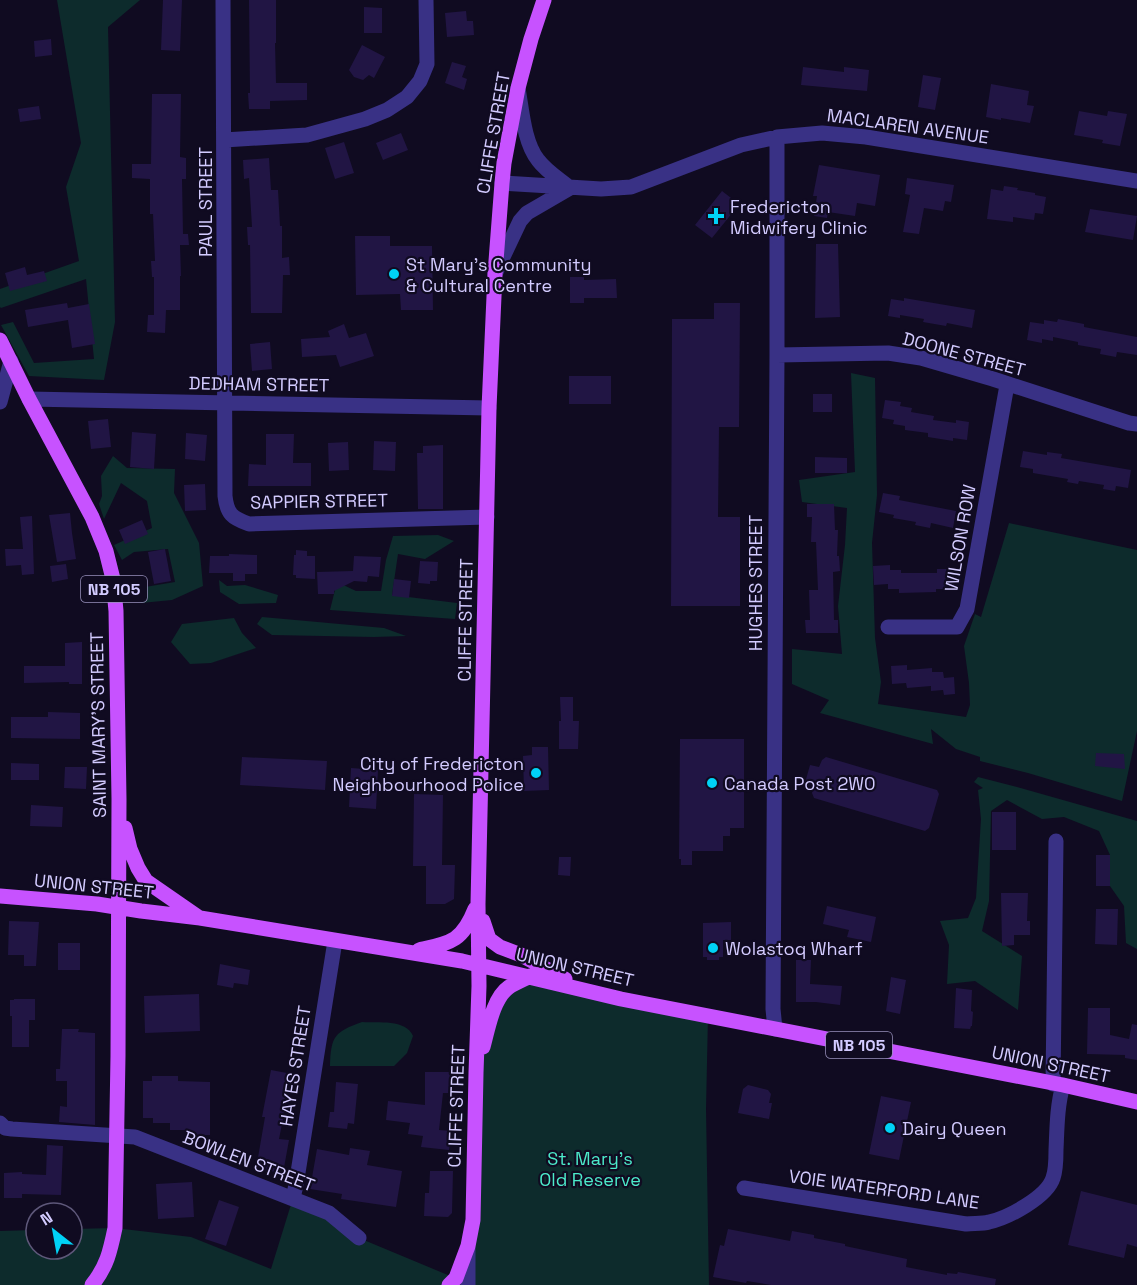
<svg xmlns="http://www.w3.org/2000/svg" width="1137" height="1285" viewBox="0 0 1137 1285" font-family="'Space Grotesk',sans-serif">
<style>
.green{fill:#0d2b2c}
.building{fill:#211544}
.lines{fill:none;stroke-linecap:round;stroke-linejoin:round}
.minor{stroke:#393185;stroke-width:15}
.major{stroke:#c752ff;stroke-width:15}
.poi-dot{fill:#00d2f6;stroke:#100b21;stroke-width:2}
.labels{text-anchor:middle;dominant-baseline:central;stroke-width:4.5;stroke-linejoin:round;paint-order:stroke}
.shield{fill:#100b21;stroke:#9891bc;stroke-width:1.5}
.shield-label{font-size:16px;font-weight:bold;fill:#d3cbff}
.street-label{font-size:18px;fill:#d3cbff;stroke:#100b21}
.poi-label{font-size:18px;fill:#d3cbff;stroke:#100b21;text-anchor:start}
.park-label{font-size:18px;fill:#4ceaca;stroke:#100b21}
</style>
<rect width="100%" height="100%" fill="#100b21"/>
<path class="green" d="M57,0H140L108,27L115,322L104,380L29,376L1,325L13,322L34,363L94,359L86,279L1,308L0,307V289L79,261L66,187L81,143Z
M851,373L875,378L877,495L872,543L875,638L881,682L878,704L966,717L970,705L969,683L964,646L975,614L981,617L1009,523L1137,550V731L1122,801L1028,773L980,761V757L956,749L931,729L933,744L820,713L829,700L792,684V649L842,654L838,606L845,545L847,508L802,502L799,480L855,472Z
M113,456L127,468L175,469L174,493L199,543L203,586L172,600L141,603L133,589L175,582L168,549L134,552L122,560L114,545L152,528L147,501L121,483L104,519L99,504L102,496L101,476Z
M438,535L454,541L425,559L398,554L392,595L457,603L455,619L330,610L337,582L356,591H381L386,560L393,536Z
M219,580L227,586L245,585L278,595L276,603L239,604L220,592Z
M262,617L384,628L406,636L374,637L272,635L257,624Z
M234,618L242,633L256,648L211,663L190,664L171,642L182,624Z
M978,777L1017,787L1137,821V949L1126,943L1124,906L1110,886V855L1099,831L1064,817L1042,819L1007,800L991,811L989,901L982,931L1022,956L1018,1010L975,981L947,984L949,945L940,921L968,918L976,898L981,819L978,790L983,788L974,782Z
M530,976L708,1016L706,1109L709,1285H0V1231L36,1230V1249H72V1229L115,1228L191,1237L271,1269L293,1198L359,1238L455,1278L468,1246L476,1073L492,1014Z
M362,1022C378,1023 406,1019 413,1036L407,1053L394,1066H330C331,1035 335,1032 362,1022Z"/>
<path class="building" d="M163,0H182L180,51L161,50Z
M249,0H276V43H275L276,83H307V100L270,101V109H249L248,93H250Z
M364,7L382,8V33H364Z
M466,11L467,21H473L474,35L447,37L445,13Z
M51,39L52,55L35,57L34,41Z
M362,45L385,57L374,78L369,75L363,80L354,77L349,70Z
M452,62L466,66L462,77L467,79L464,90L445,83Z
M803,67L844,72V67L869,70L867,91L801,85Z
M923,75L941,78L935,110L918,107Z
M991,84L1029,91L1027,105L1034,106L1030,123L1001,118V120L986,117Z
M152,94H181L180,157L186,158V179H182L183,234H188L189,245H180L181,276H180V310H166L165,333L147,332L148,315H154V277H152L151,261H155L153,214H150V179L132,178V164H151Z
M39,106L41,119L20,122L18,109Z
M1079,111L1107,116L1108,111L1127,114L1120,146L1102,143L1103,140L1074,135Z
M401,133L408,150L383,160L376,143Z
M344,142L354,173L335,179L325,148Z
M269,158L271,190H278L280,226H282V258L289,257L290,275H283L282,313H251L250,245H248L247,227H252L249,178L244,179L243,160Z
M819,165L880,175L875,206L857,203L855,216L828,212L827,218L814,216L817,196H813Z
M907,178L954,185L951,202L945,201L943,211L924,208L919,234L903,232L910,195L905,194Z
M1004,186L1018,188L1017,190L1035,193V195L1046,197L1043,214L1035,213L1034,220L1013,217V222L987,219L991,189L1003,191Z
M722,191L735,201L733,204L737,207L712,238L695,225Z
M1090,209L1137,216L1133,240L1085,232Z
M355,236H390V246H432L433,310H401L400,294L356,295Z
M816,244H838L840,317L815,318Z
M25,267L27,275L44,271L47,281L10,291L5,273Z
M570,277H584V280L616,279L617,298H584V303H570Z
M904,298L975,310L972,328L947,323L946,326L923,322L924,319L900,315V318L888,316L891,299L904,301Z
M67,303L68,308L89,304L95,344L72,348L68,320L28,327L25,310Z
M714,303H740L739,427H719L718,517H740V606H671L672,319H714Z
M1058,319L1084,324V327L1137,337V355L1117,352L1116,357L1100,354L1101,349L1078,345V342L1053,337V341L1042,339V343L1027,340L1030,322L1044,324V320L1057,322Z
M344,324L349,338L366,333L374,356L340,367L336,355L302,357L301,339L330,337L328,331Z
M270,342L272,369L252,371L250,344Z
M569,376H611V404H569Z
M813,394H832V412H813Z
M885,400L901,402L900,406L912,408L911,412L934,416L933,420L956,423V420L969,422L967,440L953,438V441L928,437V433L905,430V426L893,424L894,420L882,418Z
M108,419L111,447L91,449L88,421Z
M132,432L156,434L154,469L130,467Z
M186,433L207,435L205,461L185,459Z
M266,434H294L293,463H311V486H248L249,464L266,465Z
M374,441L396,442L395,471L373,470Z
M348,442L349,470L329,471L328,443Z
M443,445V509H418L417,453H423V446Z
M1023,451L1047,455V452L1062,454L1061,458L1131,470L1128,488L1116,486L1115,491L1103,489L1104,485L1079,481L1078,484L1067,482L1068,479L1033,473V469L1020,467Z
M815,457L847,458V473H815Z
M205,484L206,510L185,511L184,485Z
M883,493L900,496L899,500L956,511L953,528L931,523L930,528L915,525L916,522L893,518L894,515L879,512Z
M807,504H834L835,530H838L837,556H839L840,571L833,572L834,620H838V633H806L805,620H810L809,590H818L816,542H811L812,517H807Z
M70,513L72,533L76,559L57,562L49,515Z
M32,516L34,574L22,575L21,565L6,566L5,549H23L20,517Z
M142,520L148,534L125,544L119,530Z
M165,549L171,581L154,584L148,552Z
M296,550L307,551V556H315V579L296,578V575H293L294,555H296Z
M229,554L257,555V574H245V581H233V573H209L210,556H229Z
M354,556L381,557L379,577L368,576L367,582L354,581L334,591V594H318L317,572L353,571Z
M420,561L438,562L437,581H430V584L418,583Z
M66,564L68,579L52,582L50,566Z
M890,565V570H901V573H937V569H950V589H936V592L899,593V589H888V584L874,585L873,566Z
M394,579L411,581L409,598L392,596Z
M82,642V684H69V682L24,683V666H65V643Z
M907,665V670L932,668V672H943L944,678L954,677L955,694L944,695L943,690L931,691V686L907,688L906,683L892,684L891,666Z
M560,697H573V721H579L578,749H559V721H561Z
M48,712L80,713V739L11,738V717H48Z
M680,739H744V828H730V836H723V851H692V865H681V859H679Z
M532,747H548L549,790L524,791L523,756L532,755Z
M1096,753L1124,754L1125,769L1095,766Z
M242,757L327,761L325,790L240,785Z
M826,757L937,790L939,794L929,828L925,831L814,798L812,793L814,786L805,783L810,765L819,767L822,760Z
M11,763L39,764V780H11Z
M65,767H87L86,789L64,788Z
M351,768L378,770L376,809L349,807Z
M414,794L443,795L442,865H455L454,899L445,904H426V866H413Z
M31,805L63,807L62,827L30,826Z
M992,812H1016V850H992Z
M1096,855H1110V886H1096Z
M559,857H571L570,876L558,875Z
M1001,893H1028L1027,921H1030V935H1014V945L1002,946Z
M827,906L876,917L871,942L847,937L849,930L823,924Z
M1096,909H1118L1117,945L1095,944Z
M9,921L39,922L36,966H24V955H8Z
M731,922V940H723V957H719V960H707V957H703V923Z
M58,943H80V970H58Z
M796,960H811L810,984L842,986L840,1005L816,1002H796Z
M220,964L250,970L248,985L234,983L233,988L217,985Z
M891,977L906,980L900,1014L886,1011Z
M956,988L972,990L971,1011L973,1012L972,1026H971L970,1029L954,1028Z
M199,994L200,1031L145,1033L144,996Z
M14,999H35V1020H29V1047H12V1016H10V1000H14Z
M1088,1008H1110V1035L1129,1039L1132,1024L1137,1025V1060L1125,1058V1055L1087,1054Z
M62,1029H79L78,1032L95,1033V1125L59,1122L60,1106L67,1107V1081H56V1069H60Z
M271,1070L292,1074L279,1139L289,1140L283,1173L256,1169L265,1117H262Z
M425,1072H451V1093H443L439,1130L452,1131L449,1150L421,1147L423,1136L408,1134L410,1123L386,1120L388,1101L425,1105Z
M152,1076H178V1081L210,1082V1135H189V1130H170V1123H153V1118H143V1081H152Z
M336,1082L358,1084L354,1124L348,1123L347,1129L328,1127L330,1112H334Z
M748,1085L768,1090L771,1094L769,1103H772L769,1119L738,1113L743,1089Z
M881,1096L911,1102L899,1160L869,1154Z
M47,1145L63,1146L61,1195L22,1194V1198H4V1173L22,1172V1174L46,1175Z
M350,1148L370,1151L367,1165L402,1171L396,1207L341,1199L342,1194L310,1189L317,1149L349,1155Z
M430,1171H453L452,1213L448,1217L424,1216L425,1193H429Z
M192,1182L194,1217L158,1219L156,1184Z
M1081,1191L1137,1205V1247L1127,1244L1124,1258L1068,1245Z
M219,1200L239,1207L226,1246L205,1239Z
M728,1229L790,1241L792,1231L814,1235V1238L845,1244V1246L907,1259L906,1267L947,1275V1273L957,1274L958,1272L996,1279L995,1285H771L747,1281L746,1283L713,1277L720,1245L724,1246Z"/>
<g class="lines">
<path class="minor" d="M223,0L225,496C227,514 232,518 249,524L487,517
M224,140L307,135L365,119L387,110L407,97L420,81L427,64L426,0
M502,183L601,189L631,187L741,145L777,137L822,133L866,137L1137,181
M495,274L520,221L527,213L570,188C559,179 546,171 538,160C524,143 522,110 518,88
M777,355L888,353L921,358L993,379L1129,423L1137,424
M29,399L489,408
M0,402L11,361
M888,627H957L967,609L1007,385
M775,1029L773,1009L777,355V137
M1053,1084L1056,841
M0,1123L5,1128L12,1129L135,1137L329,1213L359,1238
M744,1188L966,1224C973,1223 982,1224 989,1222C1008,1218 1047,1197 1053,1178C1056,1170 1056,1159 1056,1150C1057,1128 1057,1106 1063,1085
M293,1198L296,1185L335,941
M468,1285V1249"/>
<path class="major" d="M0,340L29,399L92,517L106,551L113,579L116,611L119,799L118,1056L115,1228C110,1252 107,1266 92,1285
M125,828L130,849L138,868L146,881L198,917
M0,896L97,904L141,911L200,918L462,961L621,999L1063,1085L1137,1102
M483,921L489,939L500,947L521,955L565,979
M419,950C450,943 462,942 475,909
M483,1047C488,1029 493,998 509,987C515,983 523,980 530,976
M449,1285L456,1278L468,1246L473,1220L476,1073L479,986L478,904L489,408L495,274L502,183L504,163L518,88L531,39L544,0"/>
</g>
<g class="poi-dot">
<path d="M713 207h6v6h6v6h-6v6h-6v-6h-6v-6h6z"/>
<circle cx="394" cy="274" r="6"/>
<circle cx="536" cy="773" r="6"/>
<circle cx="712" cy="783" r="6"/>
<circle cx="713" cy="948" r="6"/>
<circle cx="890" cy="1128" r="6"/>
</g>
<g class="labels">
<g class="shield">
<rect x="81" y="576" width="66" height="26" rx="4.5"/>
<rect x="826" y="1032" width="66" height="26" rx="4.5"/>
</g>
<g class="shield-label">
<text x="114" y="589">NB 105</text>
<text x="859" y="1045">NB 105</text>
</g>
<g class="street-label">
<text transform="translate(908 126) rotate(8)">MACLAREN AVENUE</text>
<text transform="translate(493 133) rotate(-80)">CLIFFE STREET</text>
<text transform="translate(205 202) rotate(-90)">PAUL STREET</text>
<text transform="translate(964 354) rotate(15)">DOONE STREET</text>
<text transform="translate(259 384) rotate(1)">DEDHAM STREET</text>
<text transform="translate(319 501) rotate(-1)">SAPPIER STREET</text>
<text transform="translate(960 538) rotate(-80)">WILSON ROW</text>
<text transform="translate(755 583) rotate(-90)">HUGHES STREET</text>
<text transform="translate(465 620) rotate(-89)">CLIFFE STREET</text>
<text transform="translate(98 725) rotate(-91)">SAINT MARY'S STREET</text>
<text transform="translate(94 886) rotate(6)">UNION STREET</text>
<text transform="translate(575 967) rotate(13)">UNION STREET</text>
<text transform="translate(1051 1064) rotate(12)">UNION STREET</text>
<text transform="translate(295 1066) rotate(-81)">HAYES STREET</text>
<text transform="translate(456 1106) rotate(-88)">CLIFFE STREET</text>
<text transform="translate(249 1161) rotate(21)">BOWLEN STREET</text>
<text transform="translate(884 1189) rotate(8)">VOIE WATERFORD LANE</text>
</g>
<g class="poi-label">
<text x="730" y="206">Fredericton<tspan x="730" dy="21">Midwifery Clinic</tspan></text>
<text x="406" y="264">St Mary's Community<tspan x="406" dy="21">&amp; Cultural Centre</tspan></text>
<text x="524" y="763" text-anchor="end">City of Fredericton<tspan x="524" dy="21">Neighbourhood Police</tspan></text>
<text x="724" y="783">Canada Post 2W0</text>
<text x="725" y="948">Wolastoq Wharf</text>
<text x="902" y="1128">Dairy Queen</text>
</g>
<g class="park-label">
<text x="590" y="1158">St. Mary's<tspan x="590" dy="21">Old Reserve</tspan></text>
</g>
</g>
<g transform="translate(54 1231) rotate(329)"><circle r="28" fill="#100b21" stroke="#5e587a" stroke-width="1.5"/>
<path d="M0-4.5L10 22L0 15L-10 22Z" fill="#00d2f6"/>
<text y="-9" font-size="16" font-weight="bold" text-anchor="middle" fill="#d3cbff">N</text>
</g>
</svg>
